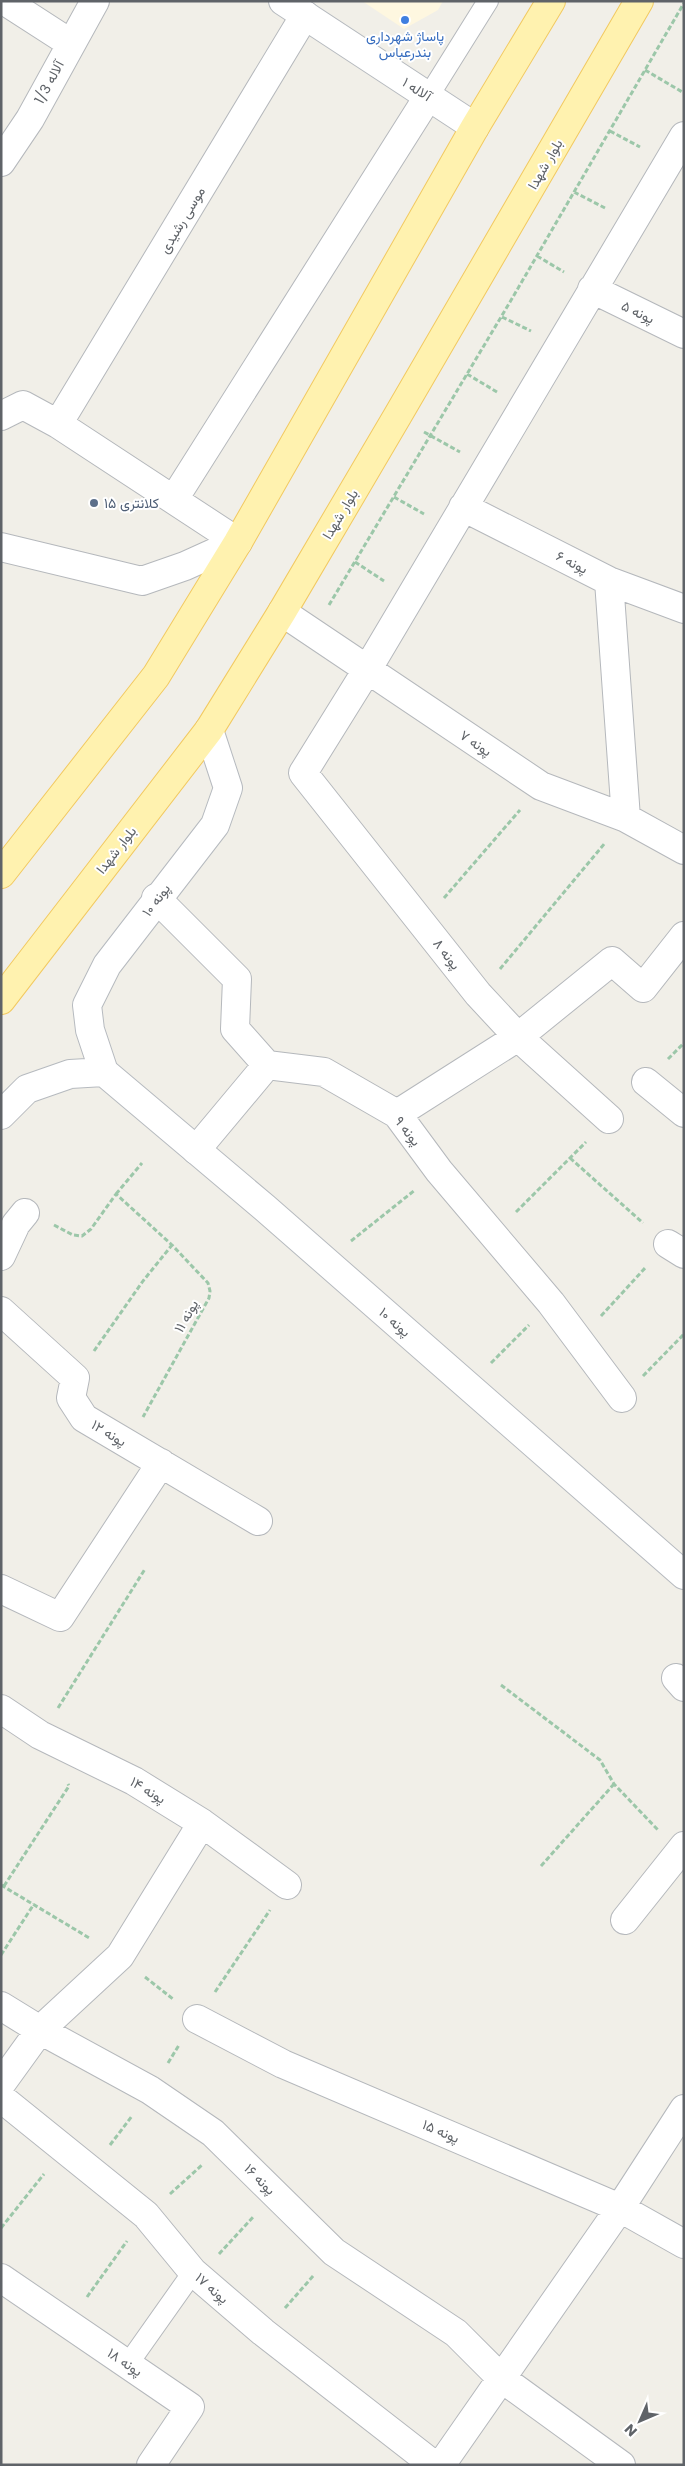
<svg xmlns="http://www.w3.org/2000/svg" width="685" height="2466" viewBox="0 0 685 2466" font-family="Poppins,Vazirmatn,sans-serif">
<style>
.commercial{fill:#fef7e0}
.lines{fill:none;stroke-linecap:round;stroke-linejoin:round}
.lane-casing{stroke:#b5b8bc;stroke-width:22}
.street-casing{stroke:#b5b8bc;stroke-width:30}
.secondary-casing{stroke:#b6babf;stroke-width:30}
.primary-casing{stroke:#f2c960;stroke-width:30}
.path{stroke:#9cc7a9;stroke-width:3;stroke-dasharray:5 2.5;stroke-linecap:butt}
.lane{stroke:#fff;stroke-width:20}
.street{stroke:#fff;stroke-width:28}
.secondary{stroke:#fff;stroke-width:28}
.primary{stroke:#fff2af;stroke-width:28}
.shop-dot{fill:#3f7fe0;stroke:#fff;stroke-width:2}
.service-dot{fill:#5c6f8a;stroke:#fff;stroke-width:2}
.labels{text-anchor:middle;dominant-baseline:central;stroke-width:4;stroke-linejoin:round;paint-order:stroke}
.shop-label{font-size:14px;fill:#366cbe;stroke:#fff}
.street-label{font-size:14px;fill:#5f6368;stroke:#fff}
.service-label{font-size:14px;fill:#4e5e75;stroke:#fff;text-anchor:start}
</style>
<rect width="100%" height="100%" fill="#f1efe8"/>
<path class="commercial" d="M362,1H443L438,10L404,29Z"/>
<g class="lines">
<defs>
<path id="lane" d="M428,97L488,1
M128,2364L193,2272"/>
<path id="street" d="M5,1L70,43
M1,162L30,119L95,1
M592,289L684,334
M1,416L23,405L58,424L238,542
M58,424L305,15
M174,499L428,97
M463,507L609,581L684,609
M1,547L142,581L185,566L238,542
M609,581L626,818
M282,612L541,786L626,818L684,850
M156,898L237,979L235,1029L267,1065L324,1072L397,1114L439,1171L551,1303L622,1398
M646,1082L684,1113
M397,1114L518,1037L612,961L643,988L684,936
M609,1119L518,1037L478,994L303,773L367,670L684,136
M196,1150L267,1065
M668,1244L684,1254
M1,1256L16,1224L25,1213
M1,1311L75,1378L71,1398L84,1418L258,1521
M1,1589L60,1617L161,1463
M676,1678L684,1687
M1,1709L40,1735L134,1781L202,1823L287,1885
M625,1920L684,1846
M1,2006L40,2030L150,2090L213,2133L334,2252L456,2333L501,2378L621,2465
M197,2019L283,2064L620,2208L684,2244
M1,2084L40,2030L120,1956L202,1823
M1,2098L146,2215L193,2272L263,2332L434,2465
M1,2278L190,2407L151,2465
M441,2465L620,2208L684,2109"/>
<path id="secondary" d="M283,1L475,127
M209,730L228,788L215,825L107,965L87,1005L90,1030L104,1072L265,1208L684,1575
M1,1115L27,1089L70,1074L104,1072"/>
<path id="primary" d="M1,874L156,676L238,542L475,127L551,1
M1,1000L209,730L282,612L398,415L639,1"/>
</defs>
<use href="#lane" class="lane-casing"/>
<use href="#street" class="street-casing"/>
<use href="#secondary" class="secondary-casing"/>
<use href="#primary" class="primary-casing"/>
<path class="path" d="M645,70L684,93
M610,131L640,147
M574,192L605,208
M537,256L564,272
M502,317L531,331
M467,374L497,392
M424,432L460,452
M394,497L424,514
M355,562L384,581
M329,605L510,302L684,3
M444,898L520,810
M500,969L605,843
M668,1059L684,1043
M570,1158L643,1223
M116,1194L142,1163
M516,1212L586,1142
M54,1225L73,1235L82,1236L91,1229L116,1194L172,1245L208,1283L210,1291L209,1298L143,1417
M351,1241L415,1190
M601,1316L646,1267
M94,1351L143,1281L172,1245
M491,1363L529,1325
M643,1376L684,1334
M501,1685L600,1760L614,1784L658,1830
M58,1708L145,1569
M541,1866L614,1784
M1,1885L91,1939
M4,1886L69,1786L68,1784
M1,1955L34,1904
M145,1977L173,1999
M215,1992L270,1910
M168,2063L179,2045
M110,2145L132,2116
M170,2194L202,2165
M1,2228L44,2174
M219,2254L254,2216
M87,2297L127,2241
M285,2308L314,2275"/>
<use href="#lane" class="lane"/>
<use href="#street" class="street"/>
<use href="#secondary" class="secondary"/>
<use href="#primary" class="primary"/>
</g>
<circle class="shop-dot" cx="405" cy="20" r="5"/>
<circle class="service-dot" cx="94" cy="503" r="5"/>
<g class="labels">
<g class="shop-label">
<text x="405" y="36">پاساژ شهرداری<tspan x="405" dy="16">بندرعباس</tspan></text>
</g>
<g class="street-label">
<text transform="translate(49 82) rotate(-62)">آلاله 1/3</text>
<text transform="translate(417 89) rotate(33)">آلاله ۱</text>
<text transform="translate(545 164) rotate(-60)">بلوار شهدا</text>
<text transform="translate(182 220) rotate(-59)">موسی رشیدی</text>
<text transform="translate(638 312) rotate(26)">پونه ۵</text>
<text transform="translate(340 514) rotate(-59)">بلوار شهدا</text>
<text transform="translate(572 562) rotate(27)">پونه ۶</text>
<text transform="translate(476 743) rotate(34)">پونه ۷</text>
<text transform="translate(116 850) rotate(-52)">بلوار شهدا</text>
<text transform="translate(156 900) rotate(-53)">پونه ۱۰</text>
<text transform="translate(447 954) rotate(52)">پونه ۸</text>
<text transform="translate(408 1131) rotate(52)">پونه ۹</text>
<text transform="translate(186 1316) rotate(-61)">پونه ۱۱</text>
<text transform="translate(395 1322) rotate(41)">پونه ۱۰</text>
<text transform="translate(109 1433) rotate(31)">پونه ۱۲</text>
<text transform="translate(148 1790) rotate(31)">پونه ۱۴</text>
<text transform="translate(441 2131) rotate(23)">پونه ۱۵</text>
<text transform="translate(260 2179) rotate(45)">پونه ۱۶</text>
<text transform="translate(212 2288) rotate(41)">پونه ۱۷</text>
<text transform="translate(125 2362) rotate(34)">پونه ۱۸</text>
</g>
<g class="service-label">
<text x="104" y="503">کلانتری ۱۵</text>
</g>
</g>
<rect width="685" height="2466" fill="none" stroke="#5f6368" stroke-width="5"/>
<g transform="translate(640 2421) rotate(225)" stroke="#ffffff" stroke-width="4" paint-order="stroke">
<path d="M0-4L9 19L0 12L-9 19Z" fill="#5f6368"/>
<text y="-8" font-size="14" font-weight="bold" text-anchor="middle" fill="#5f6368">N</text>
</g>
</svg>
